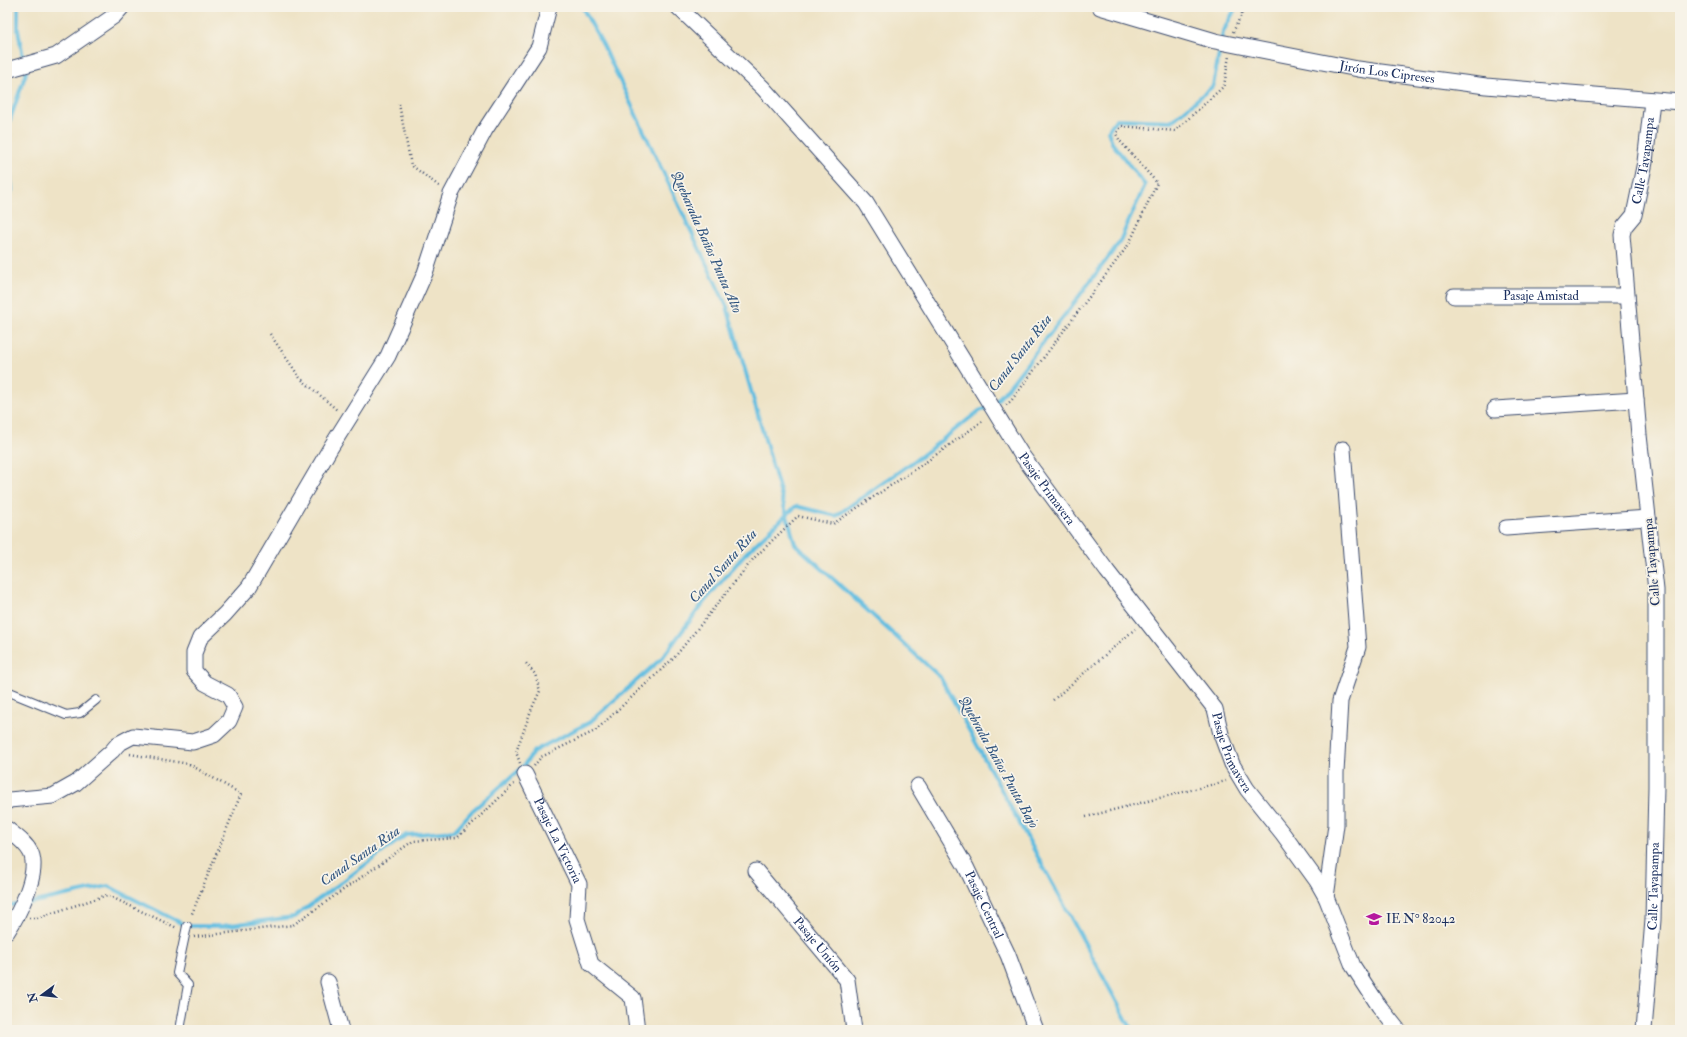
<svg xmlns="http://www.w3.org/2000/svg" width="1687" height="1037" viewBox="0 0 1687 1037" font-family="'IM FELL Double Pica',serif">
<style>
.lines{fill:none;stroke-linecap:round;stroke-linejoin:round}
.stream{stroke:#62bde0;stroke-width:4}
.lane-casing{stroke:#3b4a6e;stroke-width:10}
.street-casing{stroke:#3b4a6e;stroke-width:17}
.path{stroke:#3b4a6e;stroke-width:2.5;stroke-dasharray:1 3;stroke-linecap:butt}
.lane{stroke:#fff;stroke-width:8}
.street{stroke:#fff;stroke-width:15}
.labels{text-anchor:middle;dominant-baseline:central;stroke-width:3.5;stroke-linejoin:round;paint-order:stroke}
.street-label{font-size:13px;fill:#1b2f5e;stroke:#f7f3e8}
.poi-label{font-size:13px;fill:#1b2f5e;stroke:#f7f3e8;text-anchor:start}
.water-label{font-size:14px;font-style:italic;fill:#2d527e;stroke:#f7f3e8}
</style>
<rect width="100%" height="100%" fill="#f7f3e8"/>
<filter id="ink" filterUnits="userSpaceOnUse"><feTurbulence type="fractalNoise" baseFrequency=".025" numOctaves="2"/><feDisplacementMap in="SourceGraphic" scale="8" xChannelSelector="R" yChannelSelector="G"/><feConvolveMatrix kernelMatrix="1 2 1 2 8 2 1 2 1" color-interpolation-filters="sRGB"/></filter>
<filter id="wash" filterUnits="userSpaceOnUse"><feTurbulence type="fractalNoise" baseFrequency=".012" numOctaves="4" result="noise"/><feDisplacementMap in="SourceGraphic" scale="16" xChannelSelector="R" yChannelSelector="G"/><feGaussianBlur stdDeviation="0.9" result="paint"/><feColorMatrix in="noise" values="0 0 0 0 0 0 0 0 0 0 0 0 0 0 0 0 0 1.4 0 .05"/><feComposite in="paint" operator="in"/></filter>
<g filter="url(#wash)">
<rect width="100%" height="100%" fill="#eee3c6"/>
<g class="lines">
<path class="stream" d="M18,7V30L24,62
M582,7L603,45L727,307L795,544L940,677L1132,1030
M7,128L26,73V69
M7,148L12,190L7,199
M994,404L1011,384L1071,307L1119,243L1145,185L1112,143L1108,131L1116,119L1172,121L1213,86L1223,32L1236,7
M25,904L108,886L187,926H222L294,917L406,835L454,831L473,810L522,768L534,751L590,722L662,658L704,602L745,554L796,506L836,516L920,457L979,411L988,408
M7,905H19"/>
</g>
</g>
<g filter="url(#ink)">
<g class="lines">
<defs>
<path id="lane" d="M7,691L66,715L80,713L96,700
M180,1030L188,985L177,973L187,926"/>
<g id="street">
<path id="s1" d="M678,7L763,88L866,203L1021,454L1107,571L1215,709L1221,734L1232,764L1247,789L1283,834L1317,881L1326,897L1353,966L1379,1006L1398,1030"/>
<path id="s2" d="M1100,7L1215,41L1358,69L1486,86L1680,102"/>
<path d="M7,70L56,56L114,16L122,7"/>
<path id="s3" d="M1454,296H1627"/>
<path d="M1495,409L1636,400"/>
<path d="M1506,528L1648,518"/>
<path id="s4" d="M525,774L579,884L577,919L591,964L633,998L637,1030"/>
<path id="s5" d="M918,786L966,867L1008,955L1036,1030"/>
<path d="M7,802L9,800L53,796L76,783L112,751L118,744L133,736L193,742L214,735L229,721L235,707L228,695L205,683L194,671V653L200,638L225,614L249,587L331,447L388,356L425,273L451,194L485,130L539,47L549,7"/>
<path d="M7,829C16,836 26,843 31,853C40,874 18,915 7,932"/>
<path id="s6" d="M756,871L847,980L854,1030"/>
<path d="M1326,897L1336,825V773L1340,701L1358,647L1343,449"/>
<path d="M328,982L341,1030"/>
<path id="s7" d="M1644,1030L1653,920L1656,787V590L1639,435L1622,235L1624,227L1634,215L1645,162L1652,101"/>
</g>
</defs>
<use href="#lane" class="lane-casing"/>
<use href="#street" class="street-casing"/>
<path class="path" d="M1233,32L1245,7
M399,104L411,165L439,186
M270,334L300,378L337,410
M1006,405L1011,401L1129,244L1157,183L1120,141L1116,134L1122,126L1175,131L1224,86L1229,56
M1053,700L1135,629
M130,754L189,764L241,794L191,916
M520,763L516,752L532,708L540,691L535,674L525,662
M534,766L541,757L595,731L674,658L754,558L798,516L833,524L926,462L984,420
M1086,817L1226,781
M29,918H37L107,895L177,928
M194,937L293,925L413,841L457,838L514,784"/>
<use href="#lane" class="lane"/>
<use href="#street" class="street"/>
</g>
</g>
<defs>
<symbol id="school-bare" viewBox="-9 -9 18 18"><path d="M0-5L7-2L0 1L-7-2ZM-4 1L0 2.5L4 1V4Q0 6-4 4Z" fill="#b5179e" stroke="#f7f3e8" stroke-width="2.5" paint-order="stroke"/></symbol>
</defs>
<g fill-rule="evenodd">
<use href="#school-bare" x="1363" y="908" width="22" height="22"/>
</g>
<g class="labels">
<g class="street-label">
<text stroke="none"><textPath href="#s2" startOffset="295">Jirón Los Cipreses</textPath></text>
<text stroke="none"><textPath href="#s7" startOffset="876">Calle Tayapampa</textPath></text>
<text stroke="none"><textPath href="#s3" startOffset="87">Pasaje Amistad</textPath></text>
<text stroke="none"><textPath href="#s1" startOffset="610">Pasaje Primavera</textPath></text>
<text transform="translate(1652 562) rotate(-95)">Calle Tayapampa</text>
<text stroke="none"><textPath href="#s1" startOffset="934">Pasaje Primavera</textPath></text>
<text stroke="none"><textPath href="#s4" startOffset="74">Pasaje La Victoria</textPath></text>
<text stroke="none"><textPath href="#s7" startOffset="144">Calle Tayapampa</textPath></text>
<text stroke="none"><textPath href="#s5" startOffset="136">Pasaje Central</textPath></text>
<text stroke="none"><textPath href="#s6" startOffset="96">Pasaje Unión</textPath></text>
</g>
<g class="poi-label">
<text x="1386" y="919">IE N° 82042</text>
</g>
<g class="water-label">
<text transform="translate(707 242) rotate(66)">Quebarada Baños Punta Alto</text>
<text transform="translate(1020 353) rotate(-52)">Canal Santa Rita</text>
<text transform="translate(723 566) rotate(-48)">Canal Santa Rita</text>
<text transform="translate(999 762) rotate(61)">Quebrada Baños Punta Bajo</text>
<text transform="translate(360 856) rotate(-35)">Canal Santa Rita</text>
</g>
</g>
<rect width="1687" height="1037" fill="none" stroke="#f7f3e8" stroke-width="24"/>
<g transform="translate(42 995) rotate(255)" stroke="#f7f3e8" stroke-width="3" paint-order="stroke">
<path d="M0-3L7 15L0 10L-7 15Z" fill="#1b2f5e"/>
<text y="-6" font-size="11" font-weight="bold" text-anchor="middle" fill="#1b2f5e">N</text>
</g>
</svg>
